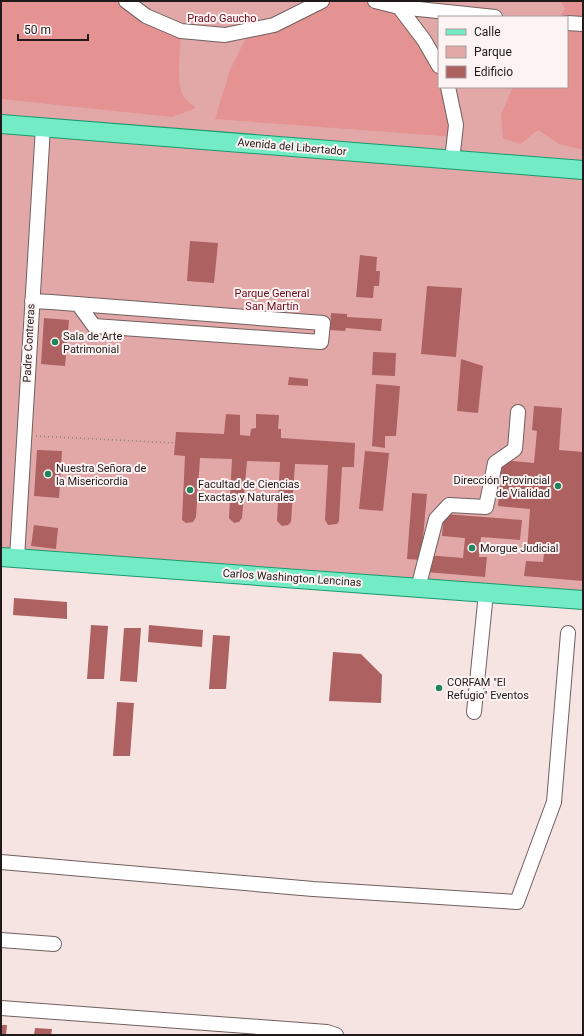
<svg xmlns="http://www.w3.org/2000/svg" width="584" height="1036" viewBox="0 0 584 1036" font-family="Roboto,sans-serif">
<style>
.green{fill:#e2a8a7;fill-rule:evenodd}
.forest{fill:#e49292}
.building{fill:#ad6161}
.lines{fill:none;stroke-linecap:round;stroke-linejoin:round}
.minor-casing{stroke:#70605f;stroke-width:16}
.major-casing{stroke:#19996e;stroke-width:20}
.path{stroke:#867b7a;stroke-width:1.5;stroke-dasharray:1 3;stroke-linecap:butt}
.minor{stroke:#fff;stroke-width:14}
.major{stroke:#73ebc4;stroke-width:18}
.poi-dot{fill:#20845d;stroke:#fef3f3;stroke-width:1.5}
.labels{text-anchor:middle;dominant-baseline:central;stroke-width:4;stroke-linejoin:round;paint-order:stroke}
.park-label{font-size:11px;fill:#6e0c1b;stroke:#fef3f3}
.street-label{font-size:11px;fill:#201a1a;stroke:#fef3f3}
.poi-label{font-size:11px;fill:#201a1a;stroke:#fef3f3;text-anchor:start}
</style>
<rect width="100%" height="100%" fill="#f6e4e3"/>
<path class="green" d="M1,1H583V591L1,553ZM439,17H567V87H439Z"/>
<path class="forest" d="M1,1H126L181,31C181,47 175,85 184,97C187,101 192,104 196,108L172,117L1,99Z
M318,1H409L399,7L439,66V87H448L455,137L215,119L230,70L250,30Z
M560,1H583V150L559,144L538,130L520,144L503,138L501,114L513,87H567V17H559L565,9Z"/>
<path class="building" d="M190,241L218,243L214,283L187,281Z
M360,255L377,257L376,271H380L379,286H374L373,298L356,297Z
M427,286L462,288L456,357L421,354Z
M331,313L347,314V317L382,319L381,331L346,328L345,331L330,330Z
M44,318L69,320L65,366L41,364Z
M373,352L396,353L395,376L372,375Z
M461,359L483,366L478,413L457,411Z
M289,377L308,379V386L288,385Z
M376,384L400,386L396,436H385V448L372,446Z
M534,406L562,408L559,450L583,452V581L524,576L526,561L543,562L544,553L527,552L530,509L498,506L502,460L534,463L537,431L532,430Z
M226,414L240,415V435L250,436L251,429L256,428V414L279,415L278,429H281V438L355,443L354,467H342L339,521L337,524L328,525L325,520L328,465L295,464L291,522L288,525L282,526L277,521L280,462L247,461L242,518L239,522L234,523L229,518L232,459L200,458L196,517L193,522L186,523L182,520L185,456L174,455L176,432L224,434Z
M37,450L62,451L59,498L34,496Z
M365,451L389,453L383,511L359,509Z
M412,493L427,494L421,560L407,559Z
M444,514L522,520L520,540L481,537L479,557H487L485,577L426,572L427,555L463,558L465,538L442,536Z
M34,525L58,528L56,549L31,546Z
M14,598L67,602V619L13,615Z
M91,625L108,626L104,679H87Z
M149,625L203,630L202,647L148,642Z
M124,628H141L137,682L120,681Z
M213,635L230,636L226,689H209Z
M333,652L361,654L382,675L381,703L329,701Z
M117,702L134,703L130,756H113Z
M1,1025H7L6,1035H1Z
M35,1028L52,1029L51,1035H34Z"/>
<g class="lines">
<defs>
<path id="minor" d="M126,1L146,16L181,31L225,35L274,25L322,1
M375,1L399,7L495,17
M399,7L424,40L439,66
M567,23L583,24
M448,87L456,125L452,160
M32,301L51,302L323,323L321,342L94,326L78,304
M17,558L43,127
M418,588L436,519L449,505L486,507L495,463L515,449L518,412
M474,712L486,593
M1,862L313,889L517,902L554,802L568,633
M1,940L54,944
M1,1008L327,1032L336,1035"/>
<path id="major" d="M1,124L583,170
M1,557L583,600"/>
</defs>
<use href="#minor" class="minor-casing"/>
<use href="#major" class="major-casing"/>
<path class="path" d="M36,436L175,443"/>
<use href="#minor" class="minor"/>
<use href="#major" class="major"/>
</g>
<g class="poi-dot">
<circle cx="55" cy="342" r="4"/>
<circle cx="48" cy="474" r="4"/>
<circle cx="558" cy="486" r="4"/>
<circle cx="190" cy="490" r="4"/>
<circle cx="472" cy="548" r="4"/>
<circle cx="439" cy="688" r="4"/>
</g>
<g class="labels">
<g class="park-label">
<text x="222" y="18">Prado Gaucho</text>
<text x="272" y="293">Parque General<tspan x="272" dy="13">San Martín</tspan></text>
</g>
<g class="street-label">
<text transform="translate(292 147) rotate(5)">Avenida del Libertador</text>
<text transform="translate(29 343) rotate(-87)">Padre Contreras</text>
<text transform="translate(292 578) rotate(4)">Carlos Washington Lencinas</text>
</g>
<g class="poi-label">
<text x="63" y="336">Sala de Arte<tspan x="63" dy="13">Patrimonial</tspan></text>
<text x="56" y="468">Nuestra Señora de<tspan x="56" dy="13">la Misericordia</tspan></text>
<text x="550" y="480" text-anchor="end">Dirección Provincial<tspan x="550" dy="13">de Vialidad</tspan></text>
<text x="198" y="484">Facultad de Ciencias<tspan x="198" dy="13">Exactas y Naturales</tspan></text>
<text x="480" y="548">Morgue Judicial</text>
<text x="447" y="682">CORFAM "El<tspan x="447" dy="13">Refugio" Eventos</tspan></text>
</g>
</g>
<rect width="584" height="1036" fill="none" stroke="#201a1a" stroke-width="4"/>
<rect x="438" y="16" width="130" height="72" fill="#fef3f3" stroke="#a59c9c"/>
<rect x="446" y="29" width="20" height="6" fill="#73ebc4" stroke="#a59c9c"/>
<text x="474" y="36" font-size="12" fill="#201a1a">Calle</text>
<rect x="446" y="46" width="20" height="12" fill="#e2a8a7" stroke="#a59c9c"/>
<text x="474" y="56" font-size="12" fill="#201a1a">Parque</text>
<rect x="446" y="66" width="20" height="12" fill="#ad6161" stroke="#a59c9c"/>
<text x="474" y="76" font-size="12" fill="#201a1a">Edificio</text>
<path d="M18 34v6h70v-6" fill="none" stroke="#201a1a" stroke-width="2"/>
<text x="24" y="34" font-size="12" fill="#201a1a" stroke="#fef3f3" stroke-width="3" paint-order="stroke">50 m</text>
</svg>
